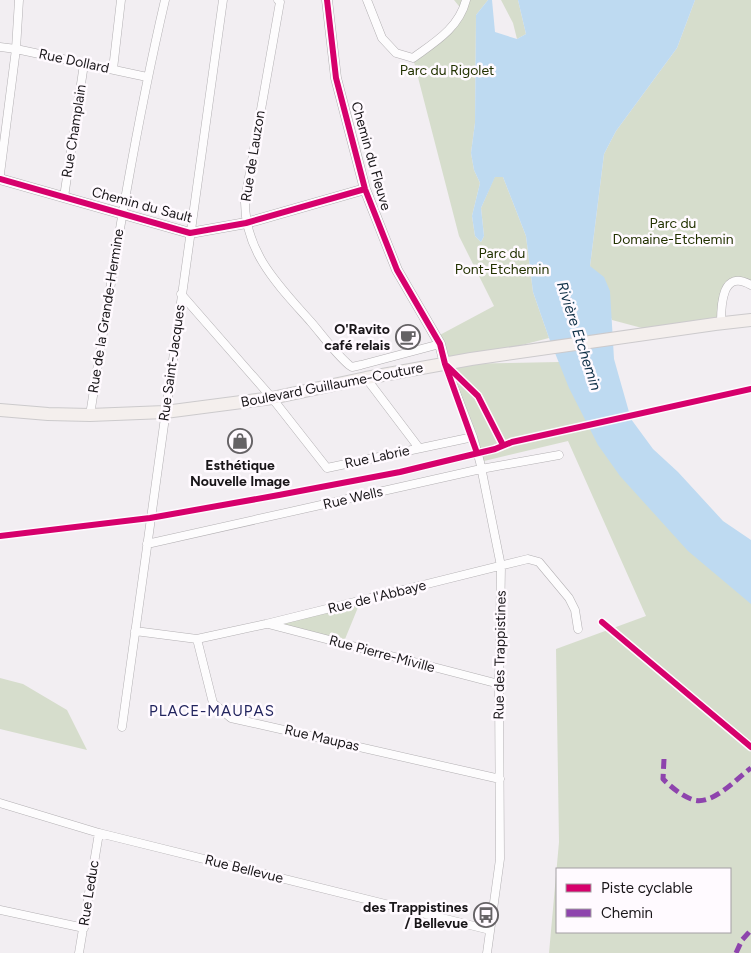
<svg xmlns="http://www.w3.org/2000/svg" width="751" height="953" viewBox="0 0 751 953" font-family="Figtree,sans-serif">
<style>
.green{fill:#d6ddcc;fill-rule:evenodd}
.water{fill:#bedaf1}
.lines{fill:none;stroke-linecap:round;stroke-linejoin:round}
.minor-casing{stroke:#b3b0b3;stroke-width:9}
.tertiary-casing{stroke:#b3b0b3;stroke-width:11}
.primary-casing{stroke:#cccacc;stroke-width:14}
.minor{stroke:#fdfcfd;stroke-width:8}
.tertiary{stroke:#fdfcfd;stroke-width:10}
.primary{stroke:#f4efed;stroke-width:12}
.quiet{stroke:#8e44ad;stroke-width:5;stroke-dasharray:10 5;stroke-linecap:butt}
.cycleway-casing{stroke:#fffaff;stroke-width:9}
.cycleway{stroke:#d6006c;stroke-width:6}
.labels{text-anchor:middle;dominant-baseline:central;stroke-width:5;stroke-linejoin:round;paint-order:stroke}
.street-label{font-size:14px;fill:#191619;stroke:#fffaff}
.park-label{font-size:14px;fill:#223200;stroke:#fffaff}
.poi-label{font-size:14px;font-weight:bold;fill:#191619;stroke:#fffaff;text-anchor:end}
.water-label{font-size:15px;font-style:italic;fill:#0e2f46;stroke:#fffaff}
.neighbourhood-label{font-size:15px;letter-spacing:1px;fill:#22245e;stroke:#fffaff}
</style>
<rect width="100%" height="100%" fill="#f2eef2"/>
<path class="green" d="M454,0H488L476,15L475,123L471,153L474,170L480,183L472,216L475,236L481,242L484,236L481,208L495,176L503,177L526,236L533,292L549,338L448,364L559,362L751,572V953H549L559,842L556,649L646,616L568,441L480,462L436,337L494,306L459,236L413,58L446,34L463,11ZM557,869H730V932H557Z
M501,0H518L526,34L517,39L513,23Z
M695,0H751V285L732,283L721,303L727,322L657,332L612,320L590,266L604,154L616,131L677,48Z
M361,600L343,644L266,624Z
M0,678L23,684L67,710L87,750L0,729Z"/>
<path class="water" d="M488,0H492L495,32L517,39L526,34L518,0H695L677,48L616,131L604,154L590,266L604,277L610,291L614,359L631,419L653,449L678,472L723,521L751,540V604L688,551L620,476L598,445L569,388L549,338L533,292L526,236L503,177H495L481,208L484,236L481,242L475,236L472,216L480,183L474,170L471,153L475,123L476,15Z"/>
<g class="lines">
<defs>
<path id="minor" d="M278,0L280,2L245,200C244,252 279,286 311,322C323,336 335,353 349,365L352,367L361,365L440,344
M367,0L382,38L396,53L413,58C435,42 459,28 466,0
M0,47L16,49L147,77
M113,69L121,0
M0,174L16,49L19,0
M64,197L84,64
M181,294L272,398L327,468L473,437
M721,323C721,305 722,268 751,285
M445,364L473,437L480,462L501,566L499,684L500,859L487,953
M366,378L419,448
M90,415C112,276 133,137 165,0
M147,544L481,469L559,455
M268,624L499,684
M135,631L197,639L266,624L528,559L539,562L569,598L575,610L578,629
M197,639L213,703L231,718L500,779
M122,727L223,0
M0,803L99,833L490,930
M0,910L84,928
M79,953L99,833"/>
<path id="tertiary" d="M327,0L336,78L365,189L397,270L440,344L445,364
M0,179L190,233L246,223L365,189"/>
<path id="primary" d="M0,410L48,414L90,415L165,412L272,398L366,378L471,359L715,324L751,320"/>
</defs>
<use href="#minor" class="minor-casing"/>
<use href="#tertiary" class="tertiary-casing"/>
<use href="#primary" class="primary-casing"/>
<use href="#minor" class="minor"/>
<use href="#tertiary" class="tertiary"/>
<use href="#primary" class="primary"/>
<path class="quiet" d="M664,759L663,779C670,786 682,796 691,799C711,808 737,778 751,768
M736,953L742,940L751,930"/>
<defs>
<path id="cycleway" d="M327,0L336,78L365,189L397,270L440,344L445,364L477,453
M0,179L190,233L246,223L365,189
M447,366L478,396L503,445
M0,536L150,518L279,495L400,472L495,449L512,442L751,389
M602,622L751,747"/>
</defs>
<use href="#cycleway" class="cycleway-casing"/>
<use href="#cycleway" class="cycleway"/>
</g>
<defs>
<symbol id="cafe-ring" viewBox="-11 -11 22 22"><circle r="9.5" fill="#fffaff" stroke="#656265" stroke-width="1.5"/><path d="M-5.5-4.5H6V0H3Q3 3.5 0 3.5H-2.5Q-5.5 3.5-5.5 0ZM3-3.2v2h1.7v-2ZM-6 4.5H4V6H-6Z" fill="#656265"/></symbol>
<symbol id="shop-ring" viewBox="-11 -11 22 22"><circle r="9.5" fill="#fffaff" stroke="#656265" stroke-width="1.5"/><path d="M-5-2.5h2.3a2.7 3.5 0 0 1 5.4 0H5L5.5 6h-11ZM-1.5-2.5h3a1.5 2.3 0 0 0-3 0Z" fill="#656265"/></symbol>
<symbol id="bus-ring" viewBox="-11 -11 22 22"><circle r="9.5" fill="#fffaff" stroke="#656265" stroke-width="1.5"/><path d="M-5-6H5V4H4V6H2V4H-2V6H-4V4H-5ZM-3.5-4V0h7V-4ZM-3.5 1.2v1.5H-2V1.2ZM2 1.2v1.5H3.5V1.2Z" fill="#656265"/></symbol>
</defs>
<g fill-rule="evenodd">
<use href="#cafe-ring" x="394" y="323" width="28" height="28"/>
<use href="#shop-ring" x="226" y="427" width="28" height="28"/>
<use href="#bus-ring" x="472" y="901" width="28" height="28"/>
</g>
<g class="labels">
<g class="street-label">
<text transform="translate(74 61) rotate(12)">Rue Dollard</text>
<text transform="translate(74 131) rotate(-81)">Rue Champlain</text>
<text transform="translate(253 156) rotate(-81)">Rue de Lauzon</text>
<text transform="translate(371 156) rotate(74)">Chemin du Fleuve</text>
<text transform="translate(142 205) rotate(15)">Chemin du Sault</text>
<text transform="translate(106 311) rotate(-81)">Rue de la Grande-Hermine</text>
<text transform="translate(172 363) rotate(-82)">Rue Saint-Jacques</text>
<text transform="translate(332 385) rotate(-11)">Boulevard Guillaume-Couture</text>
<text transform="translate(377 457) rotate(-12)">Rue Labrie</text>
<text transform="translate(353 498) rotate(-13)">Rue Wells</text>
<text transform="translate(377 597) rotate(-14)">Rue de l'Abbaye</text>
<text transform="translate(382 654) rotate(15)">Rue Pierre-Miville</text>
<text transform="translate(500 655) rotate(-89)">Rue des Trappistines</text>
<text transform="translate(322 738) rotate(13)">Rue Maupas</text>
<text transform="translate(244 869) rotate(14)">Rue Bellevue</text>
<text transform="translate(89 893) rotate(-81)">Rue Leduc</text>
</g>
<g class="park-label">
<text x="447" y="70">Parc du Rigolet</text>
<text x="673" y="223">Parc du<tspan x="673" dy="16">Domaine-Etchemin</tspan></text>
<text x="502" y="253">Parc du<tspan x="502" dy="16">Pont-Etchemin</tspan></text>
</g>
<g class="poi-label">
<text x="390" y="329">O'Ravito<tspan x="390" dy="16">café relais</tspan></text>
<text x="240" y="465" text-anchor="middle">Esthétique<tspan x="240" dy="16">Nouvelle Image</tspan></text>
<text x="468" y="907">des Trappistines<tspan x="468" dy="16">/ Bellevue</tspan></text>
</g>
<g class="water-label">
<text transform="translate(579 336) rotate(72)">Rivière Etchemin</text>
</g>
<g class="neighbourhood-label">
<text x="212" y="711">PLACE-MAUPAS</text>
</g>
</g>
<rect x="556" y="868" width="175" height="65" fill="#fffaff" stroke="#a39fa3"/>
<rect x="566" y="884" width="25" height="8" fill="#d6006c" stroke="#a39fa3"/>
<text x="601" y="893" font-size="15" fill="#191619">Piste cyclable</text>
<rect x="566" y="909" width="25" height="8" fill="#8e44ad" stroke="#a39fa3"/>
<text x="601" y="918" font-size="15" fill="#191619">Chemin</text>
</svg>
